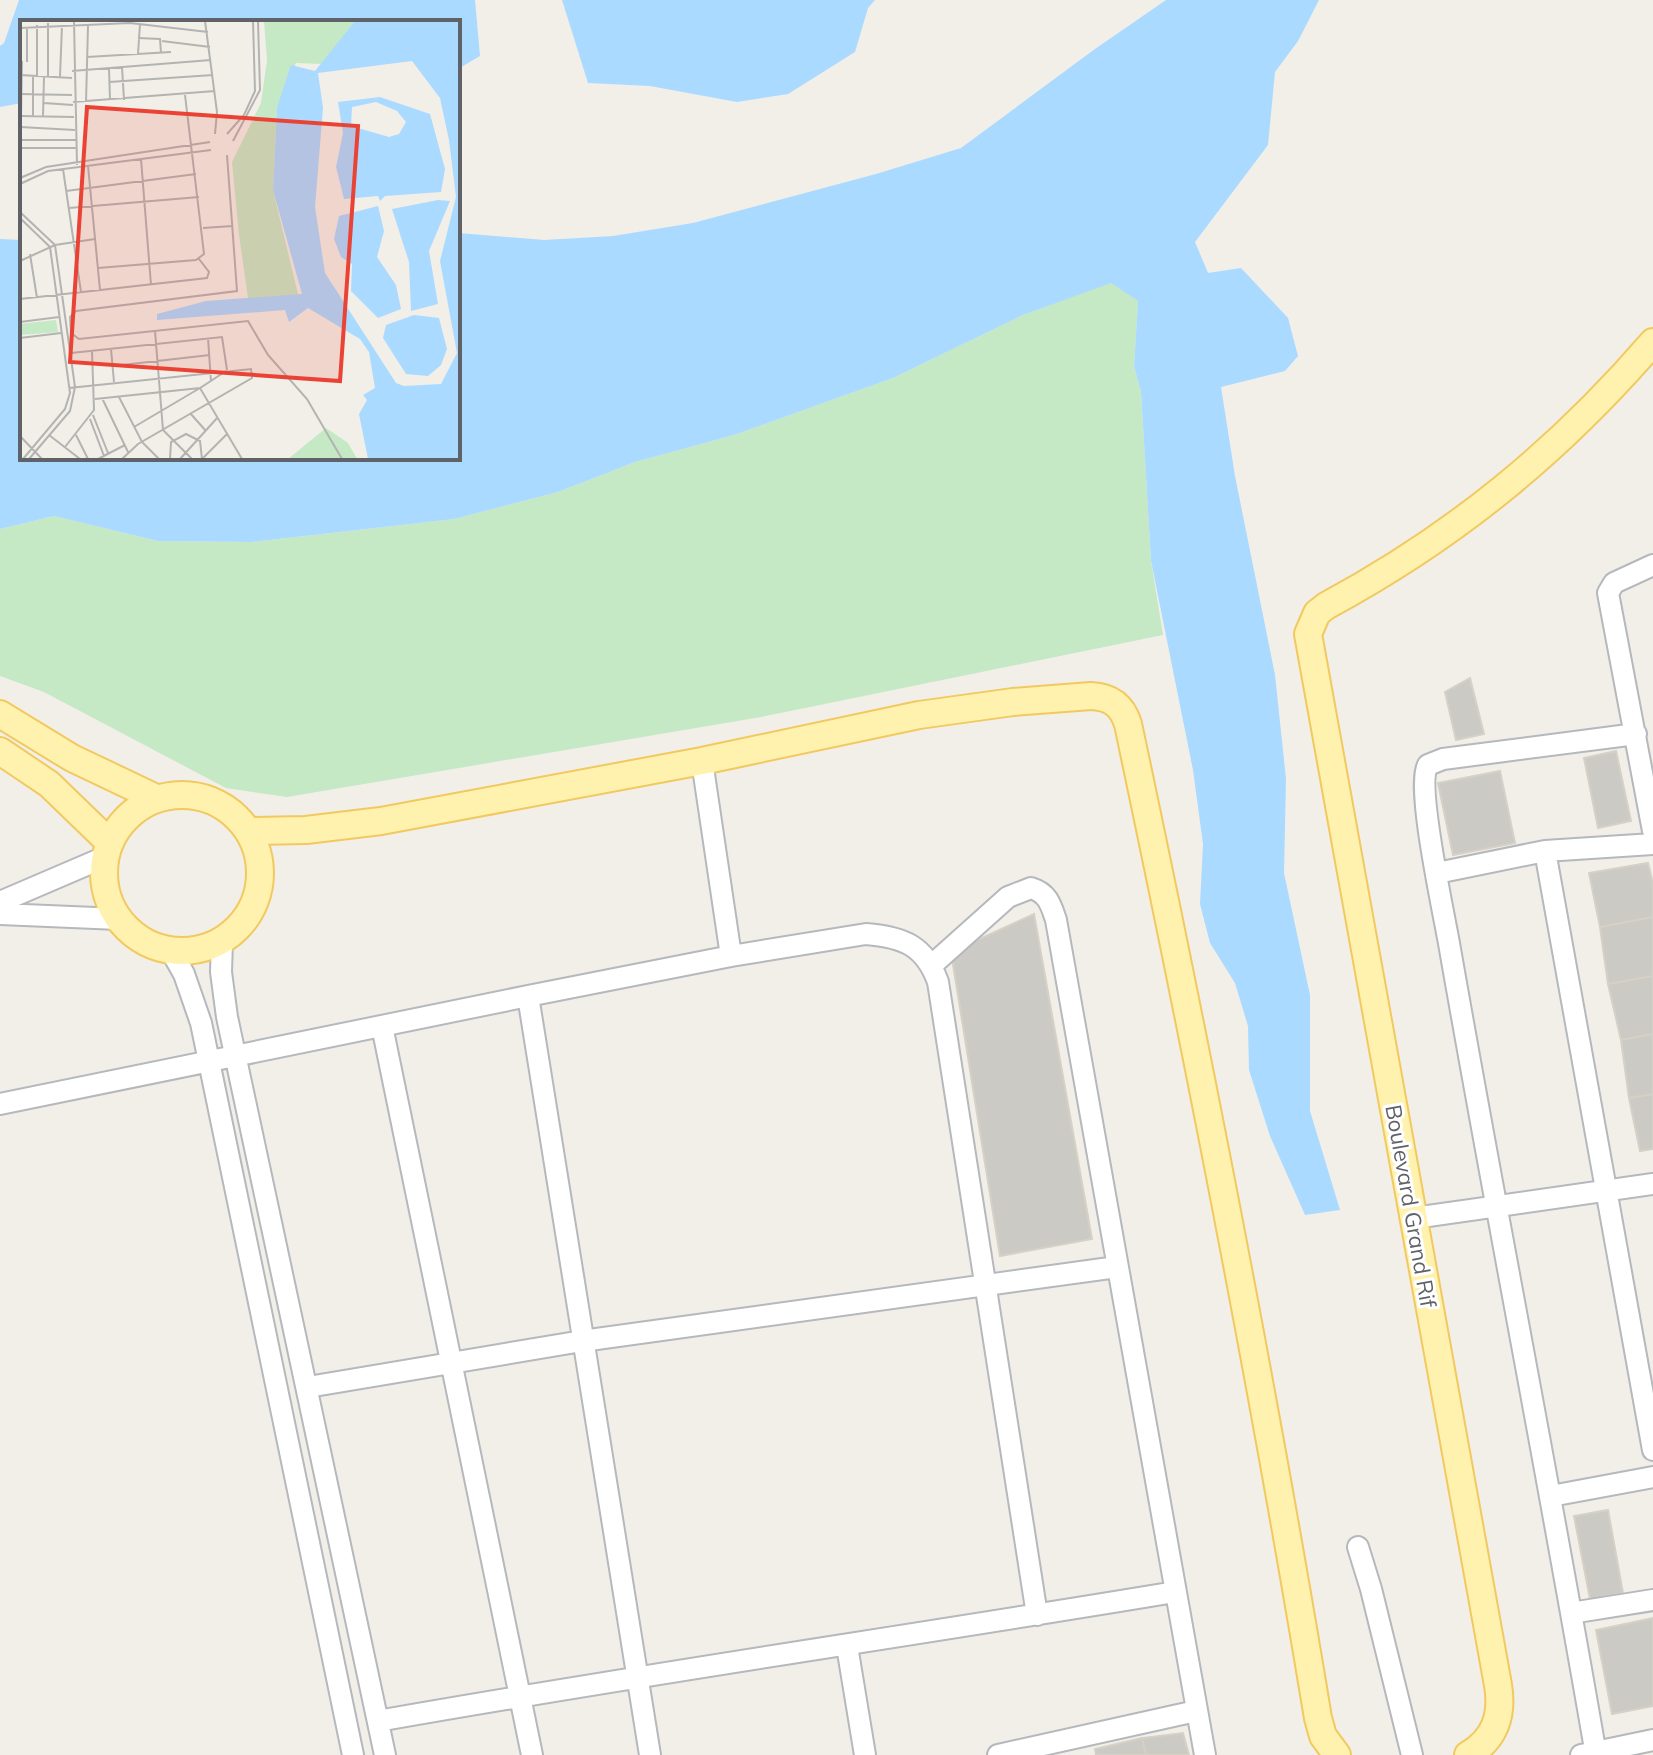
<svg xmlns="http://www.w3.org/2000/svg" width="1653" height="1755" viewBox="0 0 1653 1755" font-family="Mulish,sans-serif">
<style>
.green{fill:#c5e8c5}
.water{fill:#aadaff}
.building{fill:#cccac5;stroke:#d6d1c6;stroke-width:2}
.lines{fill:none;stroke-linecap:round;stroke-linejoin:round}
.minor-casing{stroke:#b5b8bc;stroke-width:24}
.major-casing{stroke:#f2c960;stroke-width:30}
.minor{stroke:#fff;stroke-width:20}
.major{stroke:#fff2af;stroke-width:26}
.labels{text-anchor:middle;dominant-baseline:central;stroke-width:6;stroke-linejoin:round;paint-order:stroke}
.street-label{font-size:22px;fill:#5f6368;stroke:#fff}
.inset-road{fill:none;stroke:#b3b3b1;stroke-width:2}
.view{fill:#ea4335;fill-opacity:0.15;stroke:#ea4335;stroke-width:4}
.inset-edge{fill:none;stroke:#5f6368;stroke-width:4}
</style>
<rect width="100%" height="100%" fill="#f1efe8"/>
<path class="green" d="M1111,282L1138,301L1134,366L1141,392L1151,561L1163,635L761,717L287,797L226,788L44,692L0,676V529L54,516L158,541L252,542L454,519L558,492L635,462L734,435L893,378L1023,315Z"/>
<path class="water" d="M19,0H475L480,56L458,69V22H22V103L0,107V46L4,43Z
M562,0H875L868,8L855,52L788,94L737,102L650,86L588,83Z
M1166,0H1319L1298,41L1275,72L1268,145L1195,242L1208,273L1241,268L1288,318L1298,356L1285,371L1221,387L1235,476L1275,675L1286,779L1284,873L1310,995V1111L1340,1210L1305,1215L1270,1136L1249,1070L1248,1026L1235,983L1210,943L1200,904L1203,844L1193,770L1151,561L1141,392L1134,366L1138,301L1111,283L1023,315L893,378L734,435L635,462L558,492L454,519L252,542L158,541L54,516L0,529V239L22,240V458H458V233L544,240L613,236L693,223L876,174L961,148L1095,49Z"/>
<path class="building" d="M1470,678L1484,734L1456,740L1445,692Z
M1616,751L1631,821L1598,828L1584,758Z
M1500,771L1515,843L1453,855L1438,783Z
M1648,863L1653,883V917L1600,927L1589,873Z
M1034,914L1092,1239L1000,1256L951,952Z
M1653,917V976L1608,984L1600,927Z
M1653,976V1034L1621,1040L1608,984Z
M1653,1034V1094L1629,1098L1621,1040Z
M1653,1094V1149L1640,1151L1629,1098Z
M1608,1510L1623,1593L1590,1599L1574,1516Z
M1653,1618V1706L1612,1714L1596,1630Z
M1183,1733L1189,1755H1146L1142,1738Z
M1142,1738L1146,1755H1096L1095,1749Z"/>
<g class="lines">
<defs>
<path id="minor" d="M1653,565L1614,583L1608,593L1653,831
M702,761L731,956
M1545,851L1653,1450
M1437,873L1545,851L1653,844
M0,902L105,857
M0,914L119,919
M222,941L221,972L227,1017L385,1755
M171,951L184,974L201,1023L353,1755
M932,965L1008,897L1031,888C1048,893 1051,905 1056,920L1205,1755
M528,996L650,1755
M382,1026L532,1755
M0,1104L528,996L731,956L866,934C904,937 925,946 938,982L1037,1615
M1414,1218L1653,1184
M308,1387L582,1341L1117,1267
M1551,1496L1653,1477
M1358,1547L1371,1589L1412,1755
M1571,1613L1653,1600
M847,1646L865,1755
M378,1721C643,1674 910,1636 1175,1592
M998,1755L1196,1711
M1581,1755L1653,1740
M1596,1755C1550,1486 1497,1218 1450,949C1445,918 1415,785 1428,765L1443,759L1636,734"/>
<path id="major" d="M0,714L72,758L156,798
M0,751L49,784L110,843
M104 873a78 78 0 1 1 156 0a78 78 0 1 1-156 0Z
M249,831L306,830L381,821L702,761L919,715L1013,702L1091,696C1111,697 1122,705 1128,724C1198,1054 1263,1385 1318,1718L1323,1736L1337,1755
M1468,1755C1495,1739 1503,1715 1498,1685L1308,634L1317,613L1326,606C1454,537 1558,452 1653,342"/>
</defs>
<use href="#minor" class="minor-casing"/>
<use href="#major" class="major-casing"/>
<use href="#minor" class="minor"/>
<use href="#major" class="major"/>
</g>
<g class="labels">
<g class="street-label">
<text transform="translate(1411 1206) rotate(80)">Boulevard Grand Rif</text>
</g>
</g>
<g transform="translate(20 20)">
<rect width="440" height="440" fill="#f1efe8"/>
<path d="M244,1H335L302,44L276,43L257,87L253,170L279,278H228L219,215L212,142L241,83L247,40ZM36,300L38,312L0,315V304ZM306,408L328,423L337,439H268Z" fill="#c5e8c5"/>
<path d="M335,1H440V439H348L339,394L347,380L343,375L355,368L349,332L340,319L288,288L269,302L265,290L137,300V294L186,281L282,274L253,170L257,87L271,45L295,51ZM392,41L420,78L429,120L436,177L420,241L437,333L421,364L384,366L376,363L305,253L295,187L303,88L298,53ZM360,77L410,94L425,149L421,172L365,176L360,181L358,176L324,179L316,147L323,113L318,82ZM356,82L377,91L386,102L379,114L369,117L331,106L332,87ZM418,180L430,181L409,231L418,284L391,291L389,242L372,189ZM358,186L364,211L357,237L376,265L381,289L358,298L331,271L332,244L321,237L314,219L319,196ZM394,295L419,298L427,329L421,345L408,356L386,354L363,318L366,305Z" fill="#aadaff" fill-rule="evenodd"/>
<path class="inset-road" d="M54,1L57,145M185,1L197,92L195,114M28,3V57M17,5V57M0,8L110,3L188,12M7,8V42M118,18L140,19L141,33M142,21L190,27M118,34L120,4M67,37L151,32M102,47L104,80M89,48L90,80M52,51L191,40M0,55L52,58M40,57L42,5M89,62L193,55M0,74L52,75M53,82L195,71M66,82L68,6M24,83L53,85M0,96L54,97M1,96L2,41M13,96V56M23,96L24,57M0,107L55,110M207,114L224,95L235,71L233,1M0,120H56M213,121L240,70L238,1M0,128H56M207,135L217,271L56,291L50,297L51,313L59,319L228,301L248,335L287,379L322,439M121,139L131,265M68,146L80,270M43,149L61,272M0,158L26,147L190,122M0,164L28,151L191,130M46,171L176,154M49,188L179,177M0,192L35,225L55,367L50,391L9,439M0,198L30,227L50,373L45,389L3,439M183,208L212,206M10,234L17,278M0,241L35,225L75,219M78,248L176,240L184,234L165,75M0,279L187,258L189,252L179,239M0,302L39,297M135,311L143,410L172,439M0,318L41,313M188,318L191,362M91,329L94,362M51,333L202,317L207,350M93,346L190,335M49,368L231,349L232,358L118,424L102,439M99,377L122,422L139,439M82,378L108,432M75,379L180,368L206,351M170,393L186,411M73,395L88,433M70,399L84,436M114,407L180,368L222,439M29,415L60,439M56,415L68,439M0,416L22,439M45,427L74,390L72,331M78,439L105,425M150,439L151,422L166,414L180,421L182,439M160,439L198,397M182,439L207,414"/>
<path class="view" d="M67,87L338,106L320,361L50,342Z"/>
<rect width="440" height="440" class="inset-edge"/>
</g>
</svg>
